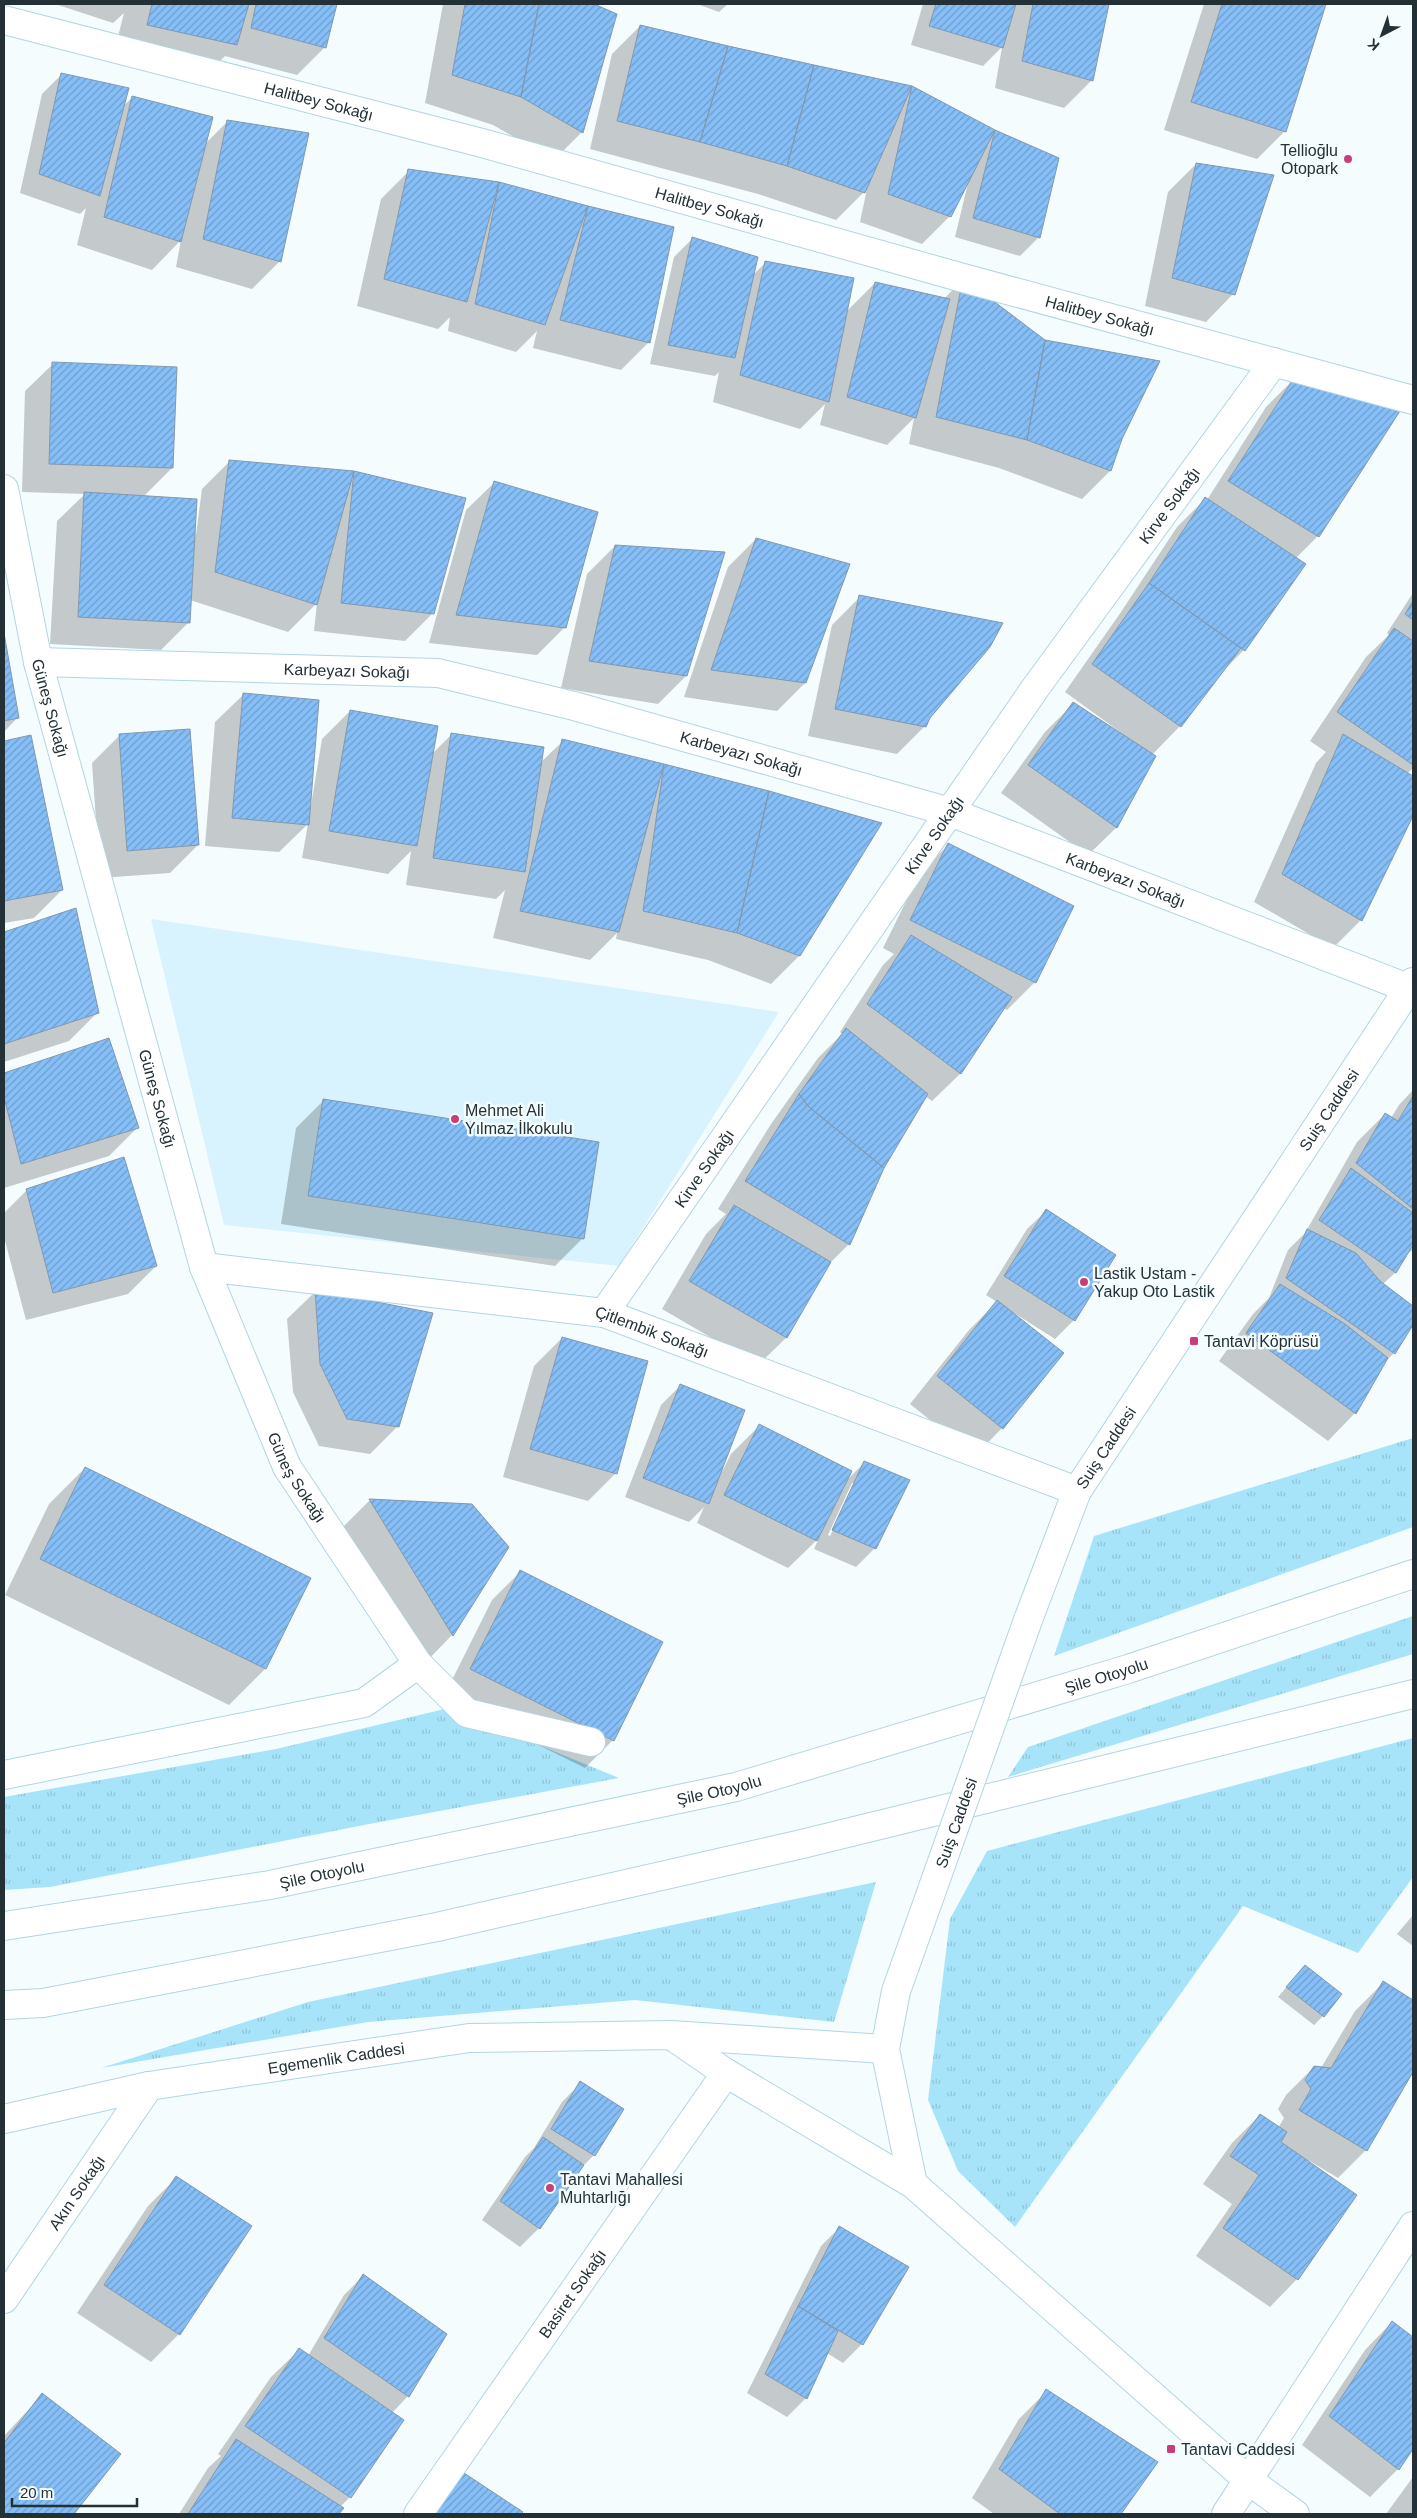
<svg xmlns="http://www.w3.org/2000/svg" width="1417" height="2518" viewBox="0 0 1417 2518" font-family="Arial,sans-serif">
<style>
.built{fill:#d8f3fd}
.grass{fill:url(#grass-tufts)}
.shadow{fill:#0003;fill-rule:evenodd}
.building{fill:url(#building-hatch);stroke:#8298ae}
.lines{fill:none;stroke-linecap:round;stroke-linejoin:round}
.street-casing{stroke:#b1d5e2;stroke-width:30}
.secondary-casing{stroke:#b1d5e2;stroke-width:30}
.highway-casing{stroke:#b1d5e2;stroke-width:30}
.street{stroke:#fff;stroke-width:28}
.secondary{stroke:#fff;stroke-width:28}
.highway{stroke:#fff;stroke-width:28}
.secondary-bridge-casing{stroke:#b1d5e2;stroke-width:30;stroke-linecap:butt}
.secondary-bridge{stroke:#fff;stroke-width:28}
.poi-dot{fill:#c63e7a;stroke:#f5fcfe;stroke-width:2}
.labels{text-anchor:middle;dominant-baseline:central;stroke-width:5;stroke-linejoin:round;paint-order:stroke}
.street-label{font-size:16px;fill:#233136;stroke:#f5fcfe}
.poi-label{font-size:16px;fill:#233136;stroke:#f5fcfe;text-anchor:start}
</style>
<defs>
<pattern id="grass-tufts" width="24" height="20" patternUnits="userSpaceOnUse" patternTransform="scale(1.25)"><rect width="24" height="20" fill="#a7e4f9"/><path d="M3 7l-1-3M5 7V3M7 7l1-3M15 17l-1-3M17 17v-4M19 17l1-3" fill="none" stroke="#8fc4d6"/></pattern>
<pattern id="building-hatch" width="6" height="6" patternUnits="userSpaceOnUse" patternTransform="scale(1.25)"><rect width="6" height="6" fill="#86bff8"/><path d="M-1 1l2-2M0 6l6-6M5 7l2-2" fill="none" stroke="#6d9cca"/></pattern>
</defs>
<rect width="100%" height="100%" fill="#f5fcfe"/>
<path class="built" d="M151,919L779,1012L619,1266L224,1225Z"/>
<path class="grass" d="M1413,1438V1527L1054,1656L1094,1536Z
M1413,1616V1654L1008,1777L1028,1747Z
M449,1708L619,1778L364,1825L50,1887L4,1890V1797L276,1749Z
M1413,1738V1877L1358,1953L1243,1906L1015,2227L958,2171L928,2100L950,1919L987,1851Z
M876,1882L834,2022L635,2000L368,2022L101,2068L308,2002Z"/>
<path class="shadow" d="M55,4H336L325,47L297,75L225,56L200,81L112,60L124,13L113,23Z
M443,4H590L615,14L582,132L554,160L493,125L425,103Z
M697,4H728L719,12Z
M923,4H1108L1092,80L1064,108L995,88L1002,47L983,66L911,45Z
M1204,4H1325L1285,131L1257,159L1164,130Z
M640,26L912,87L994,131L1057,158L1039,237L1020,256L955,237L968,183L950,216L922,244L860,222L868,184L864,192L836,220L758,194L590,149L612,54Z
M61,75L122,107L133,97L205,144L228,121L280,261L252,289L176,267L181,240L152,270L77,245L86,208L80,214L20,193L42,94Z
M1196,164L1233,294L1206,322L1145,306L1168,192Z
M409,171L498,184L673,227L649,342L621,370L533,348L537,331L516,352L448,331L450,317L438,329L357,306L381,199Z
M693,238L753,275L765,263L845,313L875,283L944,299L963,279L1121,438L1110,471L1082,499L999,468L909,444L914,418L887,445L820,425L825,404L800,429L713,402L719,372L715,376L650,364L674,257Z
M53,364L172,468L143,497L194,535H196L202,489L230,461L354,472L433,613L405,641L314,631L317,603L288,632L190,600L189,622L161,650L50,644L57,521L85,494L22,492L25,391Z
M1294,379L1318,536L1296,558L1244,650L1218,676L1180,726L1152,755L1155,757L1116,828L1088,855L1001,793L1045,732L1073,704L1119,733L1120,732L1065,692L1121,612L1177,527L1205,499L1207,500L1266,407Z
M494,483L565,627L537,655L429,643L466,510Z
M756,539L805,683L777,711L684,697L728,567Z
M615,546L686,676L658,704L561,688L587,574Z
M1413,593V768L1407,774L1413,777V813L1361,920L1333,948L1254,902L1316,763L1326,752L1310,741L1366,657L1389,635L1387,633Z
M860,597L929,717L925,726L897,754L808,736L832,625Z
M4,640L18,717L4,732Z
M243,695L309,804L311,805L322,739L350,711L432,754L452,734L540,763L563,741L768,792L799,956L771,984L708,960L616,939L617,933L590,960L493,938L505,890L496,899L406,885L411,851L388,874L302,858L308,824L279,852L205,846L215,722Z
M120,735L198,845L170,873L100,878L92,763Z
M30,737L62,890L34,918L4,923V742Z
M948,845L1035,982L1007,1010L1003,1008L960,1074L932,1101L925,1096L883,1168L849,1244L827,1266L786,1338L758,1365L662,1309L706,1234L726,1214L718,1209L771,1124L818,1058L842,1034L840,1032L883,965L894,954L883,948L920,873Z
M76,910L97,1013L69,1041L4,1062V933Z
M109,1040L137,1128L109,1156L4,1188V1074Z
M1413,1090V1250L1406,1254L1395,1273L1383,1284L1413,1308V1322L1394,1353L1384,1363L1355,1413L1328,1441L1219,1361L1253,1314L1269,1298L1288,1250L1305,1233L1357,1142L1385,1114L1391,1118L1399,1105Z
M324,1100L583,1238L555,1266L281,1224L296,1128Z
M27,1190L156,1266L128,1294L26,1320L4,1237V1213Z
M1046,1211L1074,1320L1055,1339L1014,1313L1002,1428L975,1456L910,1404L969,1330L997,1302L986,1295L1027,1229Z
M315,1292L398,1426L370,1454L319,1446L293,1392L287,1319Z
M562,1338L616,1473L588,1501L503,1477L534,1366Z
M680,1386L722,1472L731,1454L759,1426L847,1480L864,1463L875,1548L856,1567L814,1549L819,1538L788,1568L697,1523L704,1507L689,1522L625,1497L661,1405ZM852,1483H855L830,1536L828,1535Z
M85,1468L309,1578L265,1669L229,1705L5,1595L49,1504Z
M369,1501L472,1505L508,1547L452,1635L425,1663L342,1528Z
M520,1572L613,1740L585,1768L443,1698L492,1600Z
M1413,1915V1946L1397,1934Z
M1296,1976L1323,2016L1314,2025L1278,1997Z
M1383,1983L1413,2001V2070L1366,2150L1338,2178L1308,2160L1307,2162L1297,2279L1270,2307L1196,2256L1232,2204L1203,2184L1232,2143L1260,2115L1278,2128L1284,2118L1278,2109L1286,2095L1314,2067L1321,2068L1355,2011Z
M581,2083L594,2155L578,2171L539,2228L520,2247L482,2220L525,2157L534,2148L562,2102Z
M176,2178L179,2334L151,2362L77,2313L148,2206Z
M840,2227L862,2344L843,2363L827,2353L806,2398L787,2417L747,2393L821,2246Z
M363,2276L445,2334L408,2396L392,2413L350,2497L340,2507L338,2514H179L208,2468L221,2456L218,2454L271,2377L299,2350L308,2356L344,2295Z
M1392,2322L1413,2339V2447L1398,2469L1370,2497L1302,2445L1365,2350Z
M1047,2391L1157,2463L1120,2514H994L972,2498L1019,2419Z
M42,2395L119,2454L73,2514H4V2436Z
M1413,2477V2514H1386Z
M439,2490L521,2513L423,2514Z"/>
<path class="building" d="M152,4H249L237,45L147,25Z
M256,4H337L326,48L251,28Z
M465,4H539L521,97L452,75Z
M539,4H594L617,14L583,133L521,97Z
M936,4H1016L1003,48L929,26Z
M1033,4H1109L1093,81L1022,61Z
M1222,4H1326L1286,132L1191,102Z
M640,25L728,46L700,142L617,121Z
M728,46L814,65L787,166L700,142Z
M814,65L912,86L865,193L787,166Z
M61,73L129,88L100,196L39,174Z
M912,86L995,130L951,217L888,194Z
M132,96L213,117L181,242L104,217Z
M227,120L309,133L281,262L203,239Z
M995,130L1059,158L1040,238L973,218Z
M1196,163L1274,175L1235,295L1172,278Z
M408,169L499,182L467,302L384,279Z
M499,182L588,206L545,325L475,304Z
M588,206L674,227L650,343L560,320Z
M692,237L758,257L735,358L668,345Z
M765,261L854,278L829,402L740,375Z
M963,278L1045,340L1027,440L936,417Z
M875,282L950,299L916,418L847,397Z
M1045,340L1160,361L1122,439L1111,471L1027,440Z
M52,362L177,367L173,468L49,464Z
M1294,378L1400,411L1319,537L1228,481Z
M229,460L354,471L317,605L215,572Z
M354,471L466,498L434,614L341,603Z
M494,481L598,512L566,628L456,615Z
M84,492L197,499L190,623L78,617Z
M1205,497L1306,564L1245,651L1149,583Z
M756,538L850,564L806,683L711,670Z
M615,545L725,552L687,676L589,661Z
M1149,583L1241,648L1181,727L1092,664Z
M859,595L1003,623L990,647L930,718L926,727L835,709Z
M1413,601V620L1405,614Z
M1394,628L1413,641V765L1337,712Z
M4,633L19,718L4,721Z
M243,693L319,700L309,825L232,818Z
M1073,702L1156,756L1117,828L1028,765Z
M350,710L438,726L417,846L329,831Z
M190,729L199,845L127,851L119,734Z
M451,733L544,747L525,872L433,858Z
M1343,734L1413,776V816L1362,921L1282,874Z
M31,735L63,890L4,901V741Z
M562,739L664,764L619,932L520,911Z
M664,764L769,791L737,933L643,911Z
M769,791L882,823L800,956L737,933Z
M948,843L1074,906L1036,983L910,920Z
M76,908L99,1013L4,1044V932Z
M911,935L1012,997L961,1074L867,1004Z
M846,1028L928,1094L884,1168L809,1107L799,1094Z
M109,1038L139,1128L21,1164L4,1097V1073Z
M799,1094L809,1107L884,1168L850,1245L745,1181Z
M1413,1096V1209L1356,1163L1385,1113L1398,1121Z
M323,1099L599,1142L584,1239L308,1196Z
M124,1157L157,1266L53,1293L26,1189Z
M1351,1168L1413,1213V1245L1396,1273L1319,1220Z
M734,1205L831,1262L787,1338L689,1281Z
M1046,1209L1116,1255L1075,1321L1004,1276Z
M1307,1229L1356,1253L1380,1281L1413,1306V1325L1395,1354L1286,1278Z
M1280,1284L1345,1324L1388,1358L1356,1414L1246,1333Z
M315,1290L433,1313L399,1427L347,1419L320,1364Z
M997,1300L1064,1353L1003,1429L937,1376Z
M562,1337L648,1361L617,1474L530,1449Z
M680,1384L745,1410L709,1504L643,1478Z
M759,1424L852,1471L817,1541L724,1495Z
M864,1461L910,1480L876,1549L832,1530Z
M85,1467L311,1578L266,1669L40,1559Z
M369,1499L472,1504L509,1547L453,1636Z
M520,1570L663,1642L614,1741L470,1669Z
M1305,1965L1342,1994L1324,2017L1286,1987Z
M1383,1981L1413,2000V2072L1367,2151L1299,2110L1311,2089L1305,2080L1314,2066L1331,2068Z
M580,2081L624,2109L595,2156L551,2129Z
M1260,2114L1287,2132L1281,2142L1357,2195L1298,2280L1223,2228L1259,2175L1230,2156Z
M543,2137L584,2165L540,2229L500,2201Z
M176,2176L252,2226L180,2335L104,2285Z
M839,2226L909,2267L863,2345L798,2306Z
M363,2274L447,2334L409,2397L324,2338Z
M798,2306L838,2331L807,2399L765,2374Z
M1392,2321L1413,2337V2449L1399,2470L1329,2416Z
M299,2348L404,2420L351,2498L245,2426Z
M1046,2389L1158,2462L1121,2514H1060L999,2469Z
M42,2393L121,2454L74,2514H4V2443Z
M236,2439L344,2508L339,2514H188Z
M458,2469L523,2512L521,2514H428Z"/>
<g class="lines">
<defs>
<g id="street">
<path id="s1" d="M4,20L482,143L963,278L1413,400"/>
<path id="s2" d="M4,489L38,662L204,1267L287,1467L418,1664L467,1713L591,1742"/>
<path id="s3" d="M38,662L438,673L574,706L950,812L1413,990"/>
<path id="s4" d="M204,1267L604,1313L1077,1491"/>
<path id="s5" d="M604,1313L1036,687L1274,362"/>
<path d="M4,1775L364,1703L418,1664"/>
<path id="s6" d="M4,2299L149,2086"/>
<path id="s7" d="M418,2514L726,2073"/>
<path d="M1226,2514L1413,2226"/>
</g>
<g id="secondary">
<path id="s8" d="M1028,1620L1077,1491L1413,982"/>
<path d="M905,1966L896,1991L885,2049L913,2184"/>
<path d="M672,2036L726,2073L913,2184L1248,2480L1295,2514"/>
<path id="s9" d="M4,2119L149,2086L469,2038L671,2035L885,2049"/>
</g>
<g id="highway">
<path id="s10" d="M4,1926L270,1885L736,1787L1128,1669L1413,1574"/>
<path d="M4,2005L43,2003L437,1927L802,1844L1413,1694"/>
</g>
</defs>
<use href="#street" class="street-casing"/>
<use href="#secondary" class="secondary-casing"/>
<use href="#highway" class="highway-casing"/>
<use href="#street" class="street"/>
<use href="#secondary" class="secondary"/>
<use href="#highway" class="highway"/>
<defs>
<g id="secondary-bridge">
<path id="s11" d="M905,1966L1028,1620"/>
</g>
</defs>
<use href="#secondary-bridge" class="secondary-bridge-casing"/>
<use href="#secondary-bridge" class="secondary-bridge"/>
</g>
<g class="poi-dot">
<circle cx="1348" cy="159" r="5"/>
<circle cx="455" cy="1119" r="5"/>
<circle cx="1084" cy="1282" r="5"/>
<rect x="1189" y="1336" width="10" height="10" rx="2.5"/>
<circle cx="550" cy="2188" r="5"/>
<rect x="1166" y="2444" width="10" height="10" rx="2.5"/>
</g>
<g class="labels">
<g class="street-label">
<text stroke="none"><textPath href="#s1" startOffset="325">Halitbey Sokağı</textPath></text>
<text stroke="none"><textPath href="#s1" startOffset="730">Halitbey Sokağı</textPath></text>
<text stroke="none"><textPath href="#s1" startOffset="1135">Halitbey Sokağı</textPath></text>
<text stroke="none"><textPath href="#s5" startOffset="986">Kirve Sokağı</textPath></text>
<text stroke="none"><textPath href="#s3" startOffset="309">Karbeyazı Sokağı</textPath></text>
<text stroke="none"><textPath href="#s2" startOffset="224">Güneş Sokağı</textPath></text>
<text stroke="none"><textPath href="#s3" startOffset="714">Karbeyazı Sokağı</textPath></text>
<text stroke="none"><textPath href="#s5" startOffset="581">Kirve Sokağı</textPath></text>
<text stroke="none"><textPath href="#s3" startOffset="1119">Karbeyazı Sokağı</textPath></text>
<text stroke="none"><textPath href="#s2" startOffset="629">Güneş Sokağı</textPath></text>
<text stroke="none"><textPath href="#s8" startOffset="595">Suiş Caddesi</textPath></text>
<text stroke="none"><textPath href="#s5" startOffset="176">Kirve Sokağı</textPath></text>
<text stroke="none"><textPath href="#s4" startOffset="454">Çitlembik Sokağı</textPath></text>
<text stroke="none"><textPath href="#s8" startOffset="190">Suiş Caddesi</textPath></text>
<text stroke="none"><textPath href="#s2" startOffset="1034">Güneş Sokağı</textPath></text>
<text stroke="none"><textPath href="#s10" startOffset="1132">Şile Otoyolu</textPath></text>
<text stroke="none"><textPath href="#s10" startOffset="728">Şile Otoyolu</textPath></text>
<text stroke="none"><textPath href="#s11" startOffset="152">Suiş Caddesi</textPath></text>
<text stroke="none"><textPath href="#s10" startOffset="322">Şile Otoyolu</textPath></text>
<text stroke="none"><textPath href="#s9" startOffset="338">Egemenlik Caddesi</textPath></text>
<text stroke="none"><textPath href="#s6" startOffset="129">Akın Sokağı</textPath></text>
<text stroke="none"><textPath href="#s7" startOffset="269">Basiret Sokağı</textPath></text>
</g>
<g class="poi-label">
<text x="1338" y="150" text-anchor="end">Tellioğlu<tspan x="1338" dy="18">Otopark</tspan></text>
<text x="465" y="1110">Mehmet Ali<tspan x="465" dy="18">Yılmaz İlkokulu</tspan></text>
<text x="1094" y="1273">Lastik Ustam -<tspan x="1094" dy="18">Yakup Oto Lastik</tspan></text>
<text x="1204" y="1341">Tantavi Köprüsü</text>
<text x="560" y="2179">Tantavi Mahallesi<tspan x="560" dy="18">Muhtarlığı</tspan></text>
<text x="1181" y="2449">Tantavi Caddesi</text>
</g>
</g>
<rect width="1417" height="2518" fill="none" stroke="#233136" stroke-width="10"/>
<g transform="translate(1382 35) rotate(221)" stroke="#f5fcfe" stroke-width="4" paint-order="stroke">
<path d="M0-4L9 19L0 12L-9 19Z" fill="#233136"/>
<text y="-8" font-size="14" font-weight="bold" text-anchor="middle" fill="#233136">K</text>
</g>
<path d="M12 2498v8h125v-8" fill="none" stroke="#233136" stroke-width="2.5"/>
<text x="20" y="2498" font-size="15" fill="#233136" stroke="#f5fcfe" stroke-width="4" paint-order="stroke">20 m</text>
</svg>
